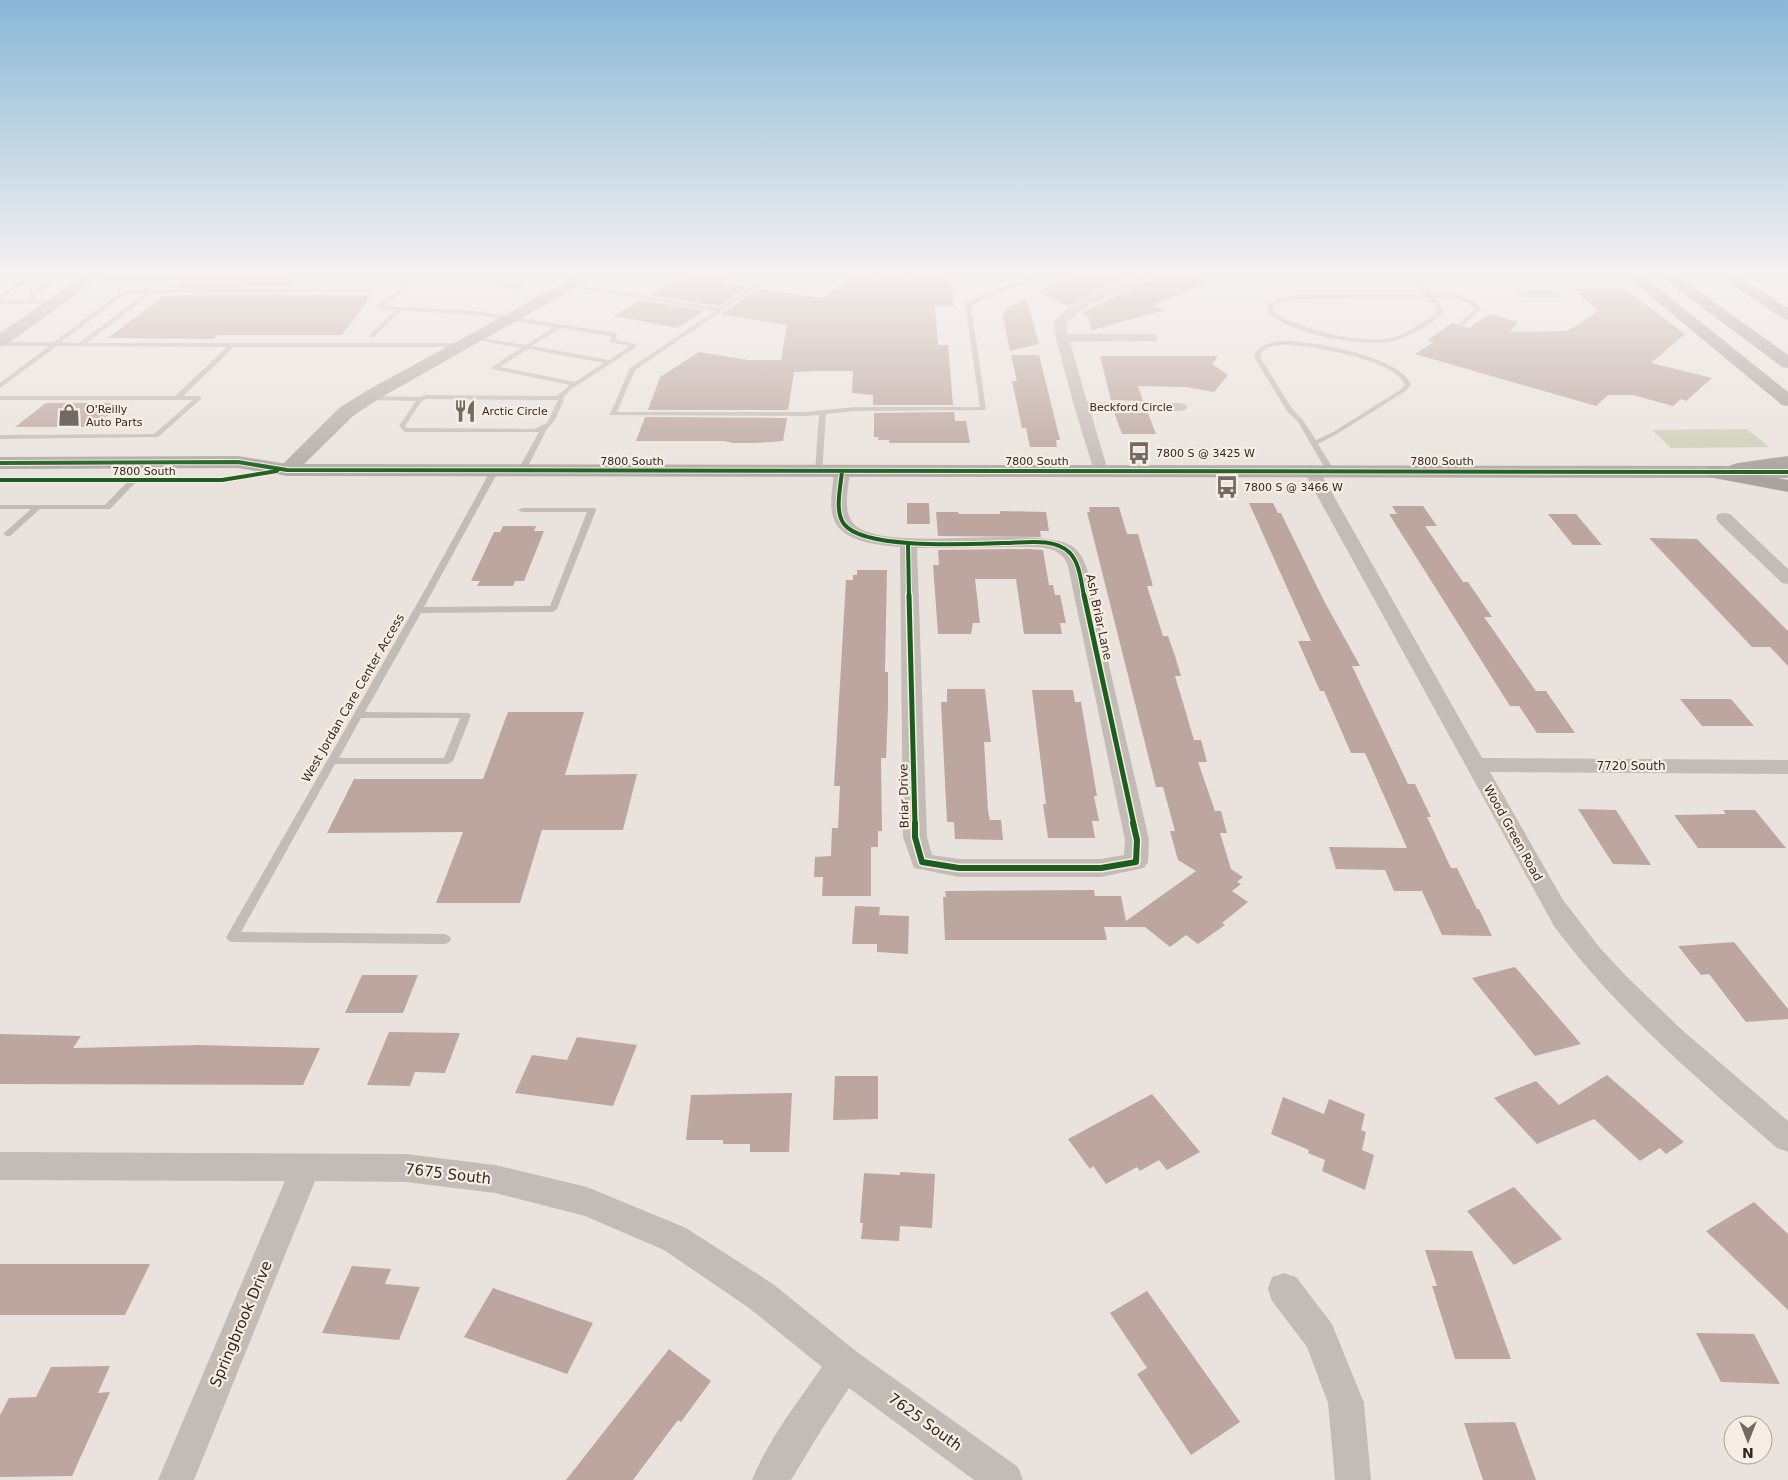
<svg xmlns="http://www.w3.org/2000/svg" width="1788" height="1480" viewBox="0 0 1788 1480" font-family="'DejaVu Sans',sans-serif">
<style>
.green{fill:#cccfb7}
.building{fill:#bda69f}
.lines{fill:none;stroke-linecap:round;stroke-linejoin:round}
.lane{fill:#c3bbb6;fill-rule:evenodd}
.street{fill:#c3bbb6;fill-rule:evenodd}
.secondary{fill:#b4aca7;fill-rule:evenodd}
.primary{fill:#b1aaa6;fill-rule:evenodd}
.highway{fill:#a9a29d;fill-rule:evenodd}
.cycleway-far2-casing{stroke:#f8ede3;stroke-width:6}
.cycleway-far1-casing{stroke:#f8ede3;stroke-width:8}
.cycleway-casing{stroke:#f8ede3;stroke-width:9}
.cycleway-far2{stroke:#1b5e20;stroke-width:4}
.cycleway-far1{stroke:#1b5e20;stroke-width:5}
.cycleway{stroke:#1b5e20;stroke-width:6}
.labels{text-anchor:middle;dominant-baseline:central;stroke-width:4.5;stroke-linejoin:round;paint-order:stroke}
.far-street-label{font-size:11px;fill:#322925;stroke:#f8ede3}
.far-poi-label{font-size:11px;fill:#322925;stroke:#f8ede3;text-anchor:start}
.street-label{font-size:12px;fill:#322925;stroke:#f8ede3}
.near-street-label{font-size:15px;fill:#322925;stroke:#f8ede3}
</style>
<rect width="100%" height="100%" fill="#eae3dd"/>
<path class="green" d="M1529,272H1597L1602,275V277L1539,280Z
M502,278L530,283L517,290L488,285Z
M1513,289H1553L1563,297H1523Z
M1747,429L1769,447L1671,448L1652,430Z"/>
<path class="building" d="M193,272H299L290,274H191Z
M690,272H738L721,283L747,287L719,306L649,295Z
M912,272H950L954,306H935L938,345H948L953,405H873V395L852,393L853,371H817L794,372L788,410H648L660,377L699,352L748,360H781L787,325L721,314L758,289L822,298L860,273L908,280Z
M1075,272H1143L1097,290L1068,306L1038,292Z
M1167,272H1178L1210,282L1152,306L1165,310L1091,330L1088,316L1082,313L1083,312Z
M297,280L290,286L173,288L181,282H290Z
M1572,289H1625L1685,334L1651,363L1712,378L1686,401L1681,399L1673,406L1633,395H1608L1596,406L1415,354L1434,342L1428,340L1452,323L1469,328L1490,314L1518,322L1510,332L1567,331L1599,311Z
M282,294L281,295H372L342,335H217L213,339L108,338L163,296Z
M1026,298L1039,344L1010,351L1003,317L1006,309Z
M640,300L704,311L677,328L614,316Z
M1011,355H1039L1060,440H1056L1057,447H1030L1026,428H1022L1012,381H1017Z
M1100,356H1218L1212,364L1228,375L1214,392L1186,387L1138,386L1143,401L1111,400Z
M46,403H122L94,427H15Z
M954,412L955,421H966L970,443H889V440H878L879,437H874V413Z
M1114,412L1148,413L1156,434H1122Z
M645,417L787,418L783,441L756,443H733L724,441H636Z
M907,503H929L930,524H907Z
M1249,503H1273L1278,513H1281L1323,599L1360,666H1352L1408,784H1415L1431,817H1427L1451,868H1457L1477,909H1479L1492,936L1442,935L1422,891H1394L1385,870L1336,869L1329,847L1407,848L1365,753H1351L1324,691H1320L1298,641H1311Z
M1392,506H1423L1437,526H1425L1463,582H1468L1492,617H1484L1536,691H1546L1575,733H1537L1519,706H1510L1389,514H1397Z
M1089,507H1119L1127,534H1138L1153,586H1147L1163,636H1168L1175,656L1181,676H1175L1194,740H1201L1207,762H1198L1215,811H1221L1227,833H1220L1231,869L1243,877L1237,882L1241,884L1232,891L1248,902L1222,923L1225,925L1198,944L1186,935L1170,947L1145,927H1104L1107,940H945L943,897H946L945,891L1094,890L1095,896H1121L1126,921L1196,871L1178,860L1170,831H1175L1163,787H1156L1087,512H1090Z
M1000,511L1046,512L1049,531H1040L1041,537L938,536L936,512H958L959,514H1000Z
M1548,514H1576L1602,545H1573Z
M503,526H536L534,531H544L524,581H515L513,586H477L480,581H471L494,532H500Z
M1649,538L1697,539L1788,631V666L1770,647H1752Z
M1028,549L1043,550L1049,585H1053L1055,595H1060L1066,623H1060L1062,634H1024L1016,579H975L980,623H973L971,634H938L933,565H939L938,550Z
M857,570H887L885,672H888V708L886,758H881L882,831H878V847H871V896H822L823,877H814L815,857L831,856L832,828H838L840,786H834L846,580H853V575H857Z
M947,689H985L991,742H984L988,811L990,820H1001L1003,840L955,839L954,822H947L941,702H947Z
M1032,690H1073L1075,702H1081L1097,796H1094L1099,821H1092L1095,838H1048L1043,804H1046Z
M1680,699H1731L1754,726H1702Z
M508,712H584L565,775L637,774L623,830H542L520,903H436L463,832L327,833L354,779H483Z
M1578,809L1616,810L1651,865L1613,864Z
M1723,810H1755L1786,848H1698L1674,815L1726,814Z
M855,906L880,907L879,915L909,916L908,954L877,952V944H852Z
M1734,942L1788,1009V1019L1746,1022L1709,974L1701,975L1678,946Z
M1515,967L1581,1044L1535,1056L1472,978Z
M362,975H418L403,1013H345Z
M389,1032L460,1033L445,1073L415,1072L410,1086L367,1085Z
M0,1034L81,1036L73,1048L198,1045L320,1048L303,1085L0,1084Z
M577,1037L637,1045L613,1106L515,1093L532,1055L567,1060Z
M1607,1075L1684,1142L1666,1154L1660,1148L1640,1161L1594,1119L1537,1144L1494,1098L1536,1081L1559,1105Z
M835,1076H878V1119L833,1120Z
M792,1093L789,1152H750V1144H723V1140H686L691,1095Z
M1152,1094L1200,1152L1167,1170L1159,1160L1140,1171L1137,1167L1106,1184L1093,1166L1090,1169L1068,1139Z
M1283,1097L1324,1114L1329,1099L1365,1114L1361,1130L1366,1132L1362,1150L1374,1155L1365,1190L1322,1171L1325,1160L1308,1153L1309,1150L1271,1134Z
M900,1172L935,1174L932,1228L900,1226L899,1241L861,1239L863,1223H860L864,1173L900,1175Z
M1514,1187L1562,1239L1514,1265L1467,1211Z
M1754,1202L1788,1234V1310L1706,1231Z
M1425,1250L1472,1251L1511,1359H1455L1432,1286H1437Z
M0,1264H150L125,1315H0Z
M352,1266L391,1269L385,1284L420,1287L399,1340L322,1333Z
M493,1288L593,1323L567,1374L464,1337Z
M1147,1291L1240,1422L1191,1455L1137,1374L1147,1368L1110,1313Z
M1696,1333L1754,1334L1780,1384L1721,1382Z
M669,1349L711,1381L681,1422L678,1420L633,1480H566Z
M110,1366L98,1393L110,1392L72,1476L0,1477V1415L9,1398L36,1397L51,1367Z
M1515,1422L1536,1480H1483L1464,1423Z"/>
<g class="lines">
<path class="lane" d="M34,272H40L0,299V295Z
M63,272H69L34,296L37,300H57L60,302L59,303L0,304V300H31L29,295Z
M310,272H322L290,280H93L90,278L93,276H290Z
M408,272H414L404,290L384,306L476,311L614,333L617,335L615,340L635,344L636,347L570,390L563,398L564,400L555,420L547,429L525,472H519L518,470L539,432H405L399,426L416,401L369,400L366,398L369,396L421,397L425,395L557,396L570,385L492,369V367L521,348L472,339L475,337L526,345L554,327L476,315L401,310L374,337H370V335L395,310L379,309L376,307L400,288ZM560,328L611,336L610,342L630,346L609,360L532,346ZM528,349L604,363L575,382L500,367ZM426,399L557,400H558L547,423L534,429L407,428L405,426L421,402Z
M773,272H779L635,370L617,412H805L855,407H980L965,304L971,300L1042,272H1050L971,305L986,410L855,411L826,414L822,473L815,471L819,415L805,416L611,415L610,414L630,368L715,311L573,287L571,286V284L719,308Z
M1405,272H1410L1432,294C1450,294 1469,293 1481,309L1464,325H1460V323L1475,309L1474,308C1463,297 1449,297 1435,298L1444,310C1436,323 1404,340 1388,342C1356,346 1290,335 1267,311L1268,305L1279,299L1299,295H1426ZM1429,298L1438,310L1436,314C1422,322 1408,334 1391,338C1363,345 1295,329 1273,311L1274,306L1283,301L1299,299Z
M319,288L322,290L321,291L151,294L87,343H462L465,345L462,347H234L183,396H199L201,397V399L158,437L0,439V435L154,434L193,400H0V396H175L227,347L57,346L0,388V383L49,346H0V342H54L124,290ZM125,294H144L79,343L61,342Z
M1283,341C1310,340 1403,357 1411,385L1404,392L1337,434L1318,444L1334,470L1333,472L1326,470L1298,422L1287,411L1254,357C1258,344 1271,342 1283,341ZM1283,345C1307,344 1397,360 1405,385L1400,390L1333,432L1316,440L1303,420L1293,410L1260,357C1263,347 1274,345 1283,345Z
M492,468L499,470L424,607L550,606L587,512H522L518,510L522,508H595L596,510L557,609L553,612L421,613L365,712L469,713L471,715L453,761L448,764H335L241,932L445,934L449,936L451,939L449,942L445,944L232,942L228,940L226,937L228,934L426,588ZM361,718H460L444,758H339Z
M130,479H133L137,481L110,509H40L10,536H7L3,534L31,509H0V505H105Z"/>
<path class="street" d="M1149,272H1165L1095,303L1082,310L1066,323L1068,334H1152L1157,335L1158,338L1157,341L1070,342L1087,402L1180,403L1185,404L1187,407L1185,410L1180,411L1090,410L1108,471L1105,474H1095L1074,406L1056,338L1054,323C1074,294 1118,285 1149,272Z
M1311,465L1316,467L1319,470L1482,758L1788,760V774L1490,772L1563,900L1600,948L1626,976L1682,1030L1788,1121V1152L1777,1148C1698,1079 1617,1011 1554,926L1303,470L1306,467Z
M842,466L847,468L850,471C849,485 843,507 851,520C871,557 1029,523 1070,545C1079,549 1084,560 1087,569L1149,840L1148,862L1144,868L1101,877H959L914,868L903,837L900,547C878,545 840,542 833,517C829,503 833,486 834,471L837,468ZM1028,547C1044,547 1062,548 1068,566L1125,840L1124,855L1101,859H959L932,855L927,837L917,548Z
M1724,513L1730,514L1788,569V584L1782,583L1718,522L1716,518L1718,514Z
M0,1152L406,1154L495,1165L587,1187L686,1228L773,1284L857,1352L1018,1467L1023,1480H974L849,1388L822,1429L791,1480H752C768,1440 797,1403 822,1367L749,1308L664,1250L585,1216L495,1193L406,1182L315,1181L194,1480H158L285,1181L0,1180Z
M1284,1273L1296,1277L1332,1324L1364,1403L1371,1480H1335L1328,1403L1307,1347L1272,1301L1268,1289L1272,1277Z"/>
<path class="secondary" d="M90,272H107L6,345L0,346V333Z
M584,272H603L380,398L353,416L294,474L287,476L280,474L277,470L339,408L368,390Z"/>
<path class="primary" d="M238,456L287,464L1788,466V478L287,476L238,468L0,469V457Z"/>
<path class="highway" d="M1621,272H1638L1788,392V406L1782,405Z
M1655,272H1672L1788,355V368L1782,367Z
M1713,272H1731L1788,308V320L1782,318Z
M1788,456V468L1752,473L1788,480V492L1714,478L1707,476L1704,472L1707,468L1714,466L1728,469L1731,465L1738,463Z"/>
<defs>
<path id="cycleway-far2" d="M0,463L238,462L287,470L1788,472
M842,471C841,486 834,511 844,524C863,550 971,544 1004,543C1024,543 1054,537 1070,553C1080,564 1081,582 1084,596
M0,480H222L277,471
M908,543L909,596"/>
<path id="cycleway-far1" d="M909,595L915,825
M1084,595L1134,825"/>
<path id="cycleway" d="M915,823V837L922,862L959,868H1101L1136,862L1137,840L1133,823"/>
</defs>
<use href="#cycleway-far2" class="cycleway-far2-casing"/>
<use href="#cycleway-far1" class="cycleway-far1-casing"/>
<use href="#cycleway" class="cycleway-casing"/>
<use href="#cycleway-far2" class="cycleway-far2"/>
<use href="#cycleway-far1" class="cycleway-far1"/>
<use href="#cycleway" class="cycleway"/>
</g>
<linearGradient id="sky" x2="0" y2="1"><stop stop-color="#89b7d6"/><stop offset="0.57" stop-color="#f6f2f0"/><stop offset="1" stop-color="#f6f2f0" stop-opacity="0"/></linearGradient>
<rect width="1788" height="480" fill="url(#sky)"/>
<defs>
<symbol id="restaurant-bare" viewBox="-9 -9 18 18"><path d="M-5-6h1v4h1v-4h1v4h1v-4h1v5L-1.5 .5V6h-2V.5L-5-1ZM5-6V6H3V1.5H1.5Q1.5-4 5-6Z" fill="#726a65" stroke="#f8ede3" stroke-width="2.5" paint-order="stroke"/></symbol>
<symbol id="shop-bare" viewBox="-9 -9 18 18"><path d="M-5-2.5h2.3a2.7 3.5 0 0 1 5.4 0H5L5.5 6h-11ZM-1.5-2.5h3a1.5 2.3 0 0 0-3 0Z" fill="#726a65" stroke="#f8ede3" stroke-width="2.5" paint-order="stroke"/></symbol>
<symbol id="bus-bare" viewBox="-9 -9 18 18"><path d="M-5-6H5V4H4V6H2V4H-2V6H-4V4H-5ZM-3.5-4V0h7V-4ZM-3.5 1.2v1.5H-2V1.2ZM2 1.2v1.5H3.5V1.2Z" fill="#726a65" stroke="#f8ede3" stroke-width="2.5" paint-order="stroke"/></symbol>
</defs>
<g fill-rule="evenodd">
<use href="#restaurant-bare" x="449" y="395" width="32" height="32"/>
<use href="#shop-bare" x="53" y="399" width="32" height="32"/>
<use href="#bus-bare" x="1123" y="437" width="32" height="32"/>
<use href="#bus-bare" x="1211" y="471" width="32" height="32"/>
</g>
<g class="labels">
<g class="far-street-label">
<text x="1131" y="407">Beckford Circle</text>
<text x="632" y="461">7800 South</text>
<text x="1037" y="461">7800 South</text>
<text x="1442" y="461">7800 South</text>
<text x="144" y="471">7800 South</text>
</g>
<g class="far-poi-label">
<text x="86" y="409">O'Reilly<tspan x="86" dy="13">Auto Parts</tspan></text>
<text x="482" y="411">Arctic Circle</text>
<text x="1156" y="453">7800 S @ 3425 W</text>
<text x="1244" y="487">7800 S @ 3466 W</text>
</g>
<g class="street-label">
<text transform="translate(1099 617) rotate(78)">Ash Briar Lane</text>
<text transform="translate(353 698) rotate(-60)">West Jordan Care Center Access</text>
<text x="1631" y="766">7720 South</text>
<text transform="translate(904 796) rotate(-91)">Briar Drive</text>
<text transform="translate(1513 833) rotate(61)">Wood Green Road</text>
</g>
<g class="near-street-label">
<text transform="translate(448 1174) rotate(7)">7675 South</text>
<text transform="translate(241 1324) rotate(-67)">Springbrook Drive</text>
<text transform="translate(925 1422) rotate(36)">7625 South</text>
</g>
</g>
<g transform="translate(1748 1440) rotate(180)"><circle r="24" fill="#f8ede3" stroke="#a99f97"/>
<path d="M0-4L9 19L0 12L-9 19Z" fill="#726a65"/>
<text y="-8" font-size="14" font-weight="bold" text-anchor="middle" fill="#322925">N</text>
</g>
</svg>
